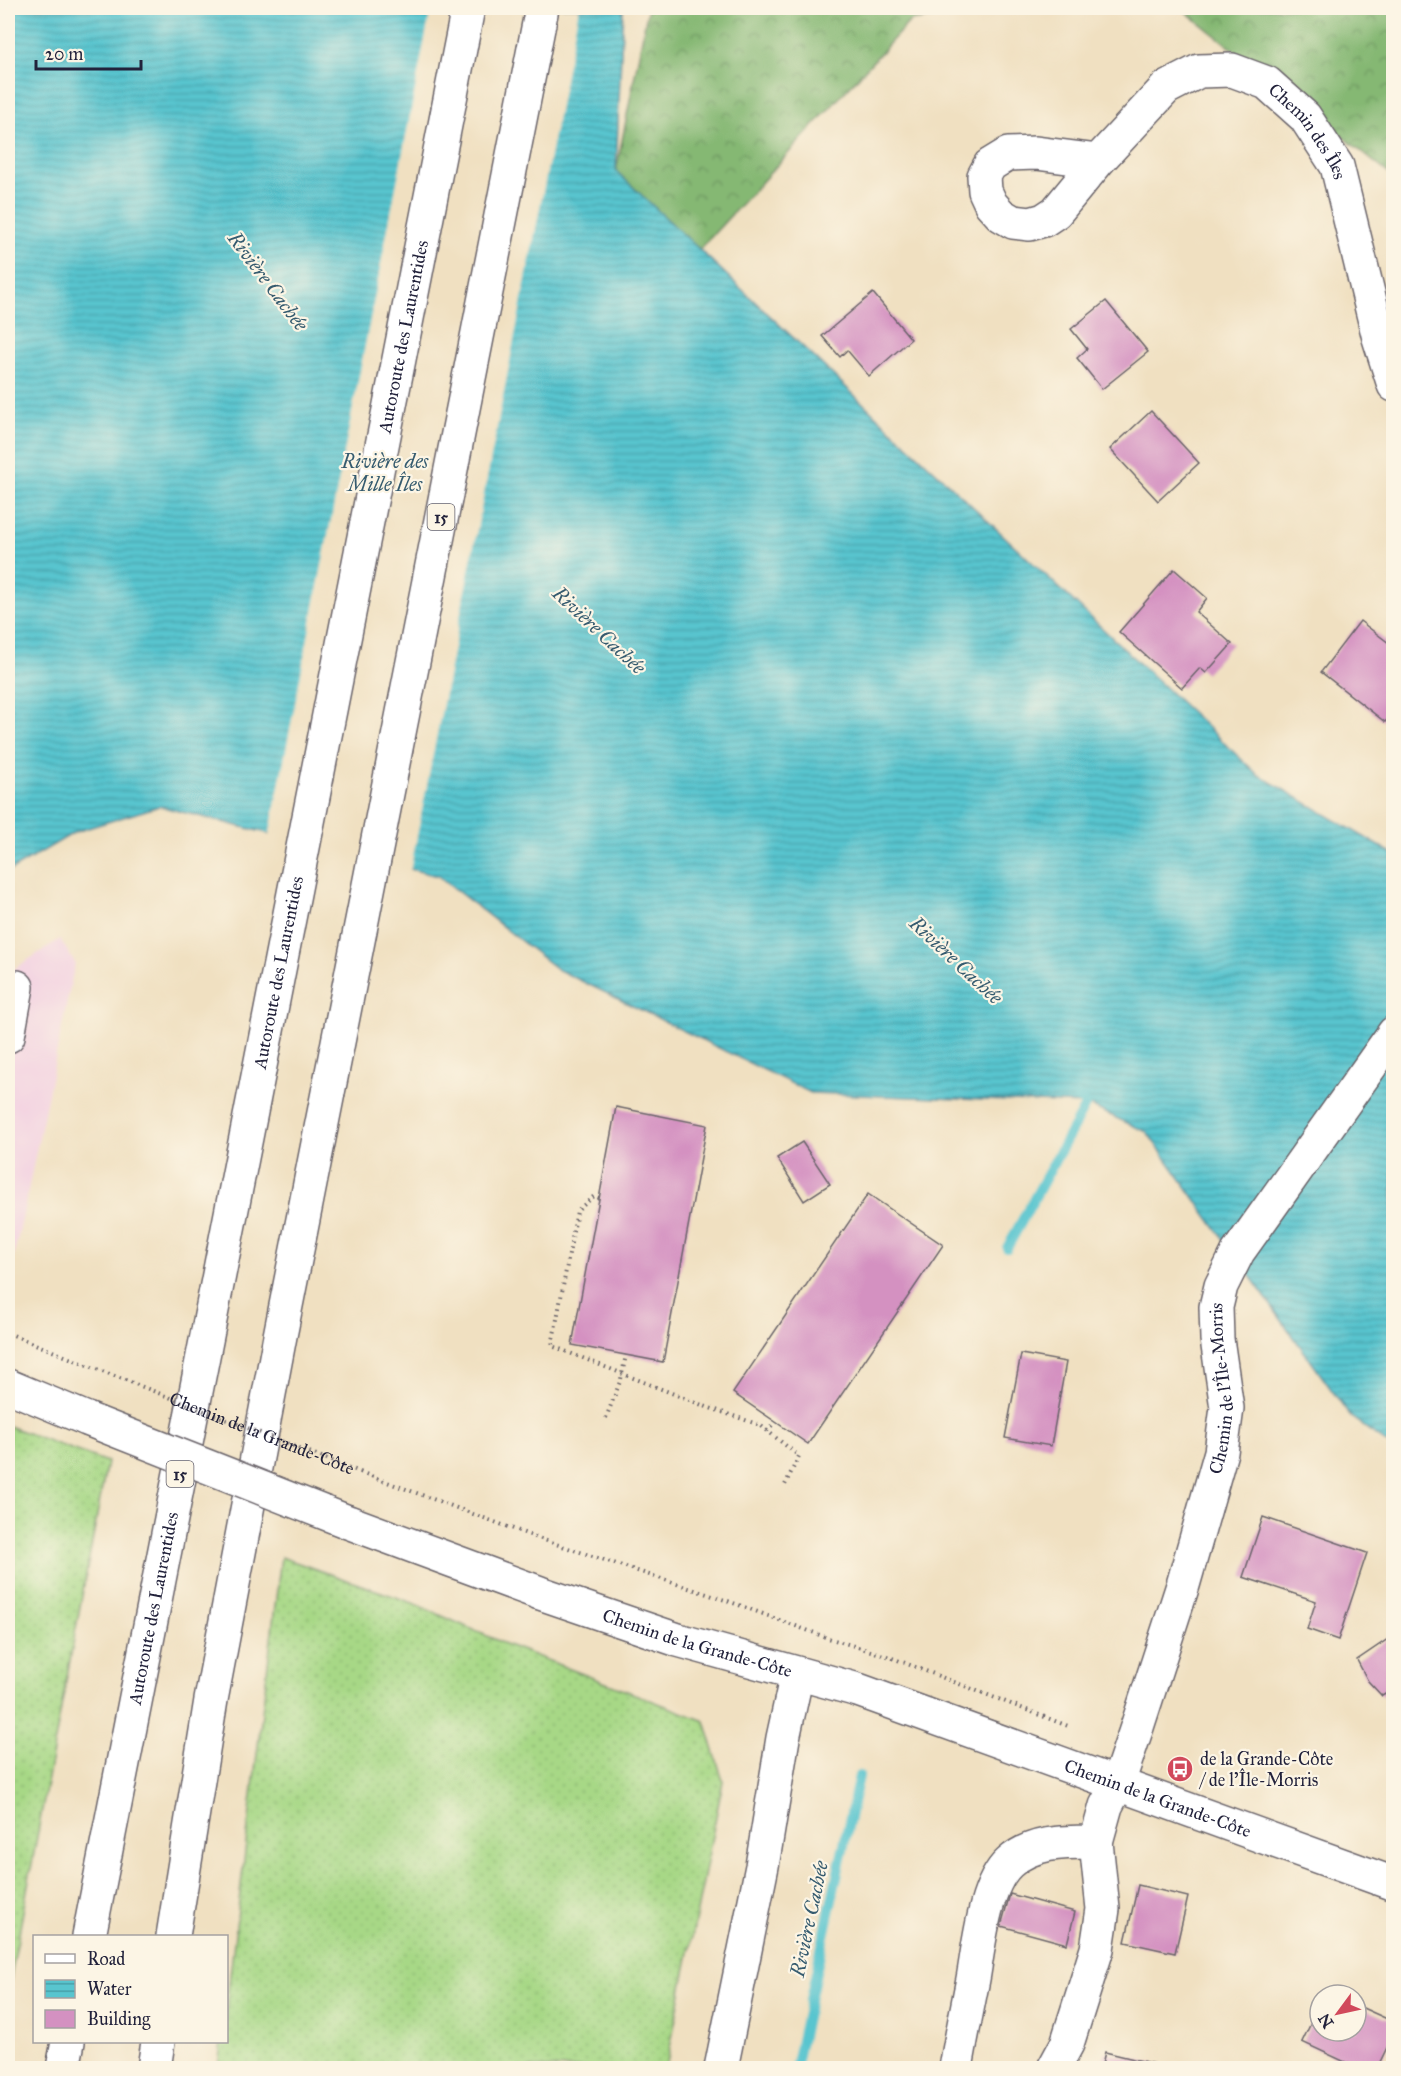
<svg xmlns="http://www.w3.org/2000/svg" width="1401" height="2076" viewBox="0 0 1401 2076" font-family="'IM FELL Great Primer',serif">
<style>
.built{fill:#f2cfe1}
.grass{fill:url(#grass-dots);stroke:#647d60;stroke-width:1.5}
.forest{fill:url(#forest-crowns);stroke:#546d57;stroke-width:1.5}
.water{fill:url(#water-rules);stroke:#3d7485;stroke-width:1.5}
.pier{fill:#f0e0c1}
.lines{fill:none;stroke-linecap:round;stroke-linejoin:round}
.stream{stroke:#58c5cf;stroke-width:10}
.building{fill:#d491c1}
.minor-casing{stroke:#6a646a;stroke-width:36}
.major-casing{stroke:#6a646a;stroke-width:36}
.highway-casing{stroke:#6a646a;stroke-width:36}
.path{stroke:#6a646a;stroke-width:4;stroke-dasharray:1.5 4.5;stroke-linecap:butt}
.minor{stroke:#fff;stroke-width:33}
.major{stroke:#fff;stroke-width:33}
.highway{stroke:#fff;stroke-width:33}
.major-bridge-casing{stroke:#6a646a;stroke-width:36;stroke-linecap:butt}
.path-bridge{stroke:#6a646a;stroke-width:4;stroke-dasharray:1.5 4.5;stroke-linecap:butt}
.major-bridge{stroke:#fff;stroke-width:33}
.labels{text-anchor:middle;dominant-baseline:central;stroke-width:4.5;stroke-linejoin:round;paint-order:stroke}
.shield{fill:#fcf5e5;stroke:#63616e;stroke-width:1.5}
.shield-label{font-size:16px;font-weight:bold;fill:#22223b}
.street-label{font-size:18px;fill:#22223b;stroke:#fcf5e5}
.poi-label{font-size:18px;fill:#22223b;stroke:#fcf5e5;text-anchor:start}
.water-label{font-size:20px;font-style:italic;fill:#355b6f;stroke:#fcf5e5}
</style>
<defs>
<pattern id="grass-dots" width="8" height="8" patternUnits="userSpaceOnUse" patternTransform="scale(1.5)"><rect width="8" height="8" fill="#a7d886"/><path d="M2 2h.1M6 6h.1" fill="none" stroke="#8fb975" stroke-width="1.8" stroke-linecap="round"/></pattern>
<pattern id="forest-crowns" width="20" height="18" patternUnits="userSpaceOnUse" patternTransform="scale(1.5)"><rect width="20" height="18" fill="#85b873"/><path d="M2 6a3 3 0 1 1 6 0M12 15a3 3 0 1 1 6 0" fill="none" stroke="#6c9560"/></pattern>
<pattern id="water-rules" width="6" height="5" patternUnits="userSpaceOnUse" patternTransform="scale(1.5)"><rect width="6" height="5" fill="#58c5cf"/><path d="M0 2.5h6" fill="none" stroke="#48a0a9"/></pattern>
</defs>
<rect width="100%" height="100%" fill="#fcf5e5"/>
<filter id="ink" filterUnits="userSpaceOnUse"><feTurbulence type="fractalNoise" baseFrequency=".0167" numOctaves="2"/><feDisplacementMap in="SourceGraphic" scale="12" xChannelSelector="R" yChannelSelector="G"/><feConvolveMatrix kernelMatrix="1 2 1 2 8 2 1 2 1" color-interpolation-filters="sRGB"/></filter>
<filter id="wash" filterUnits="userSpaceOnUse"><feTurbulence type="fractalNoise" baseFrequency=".008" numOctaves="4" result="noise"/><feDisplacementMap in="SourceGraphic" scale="24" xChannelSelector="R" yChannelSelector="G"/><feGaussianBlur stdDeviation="1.35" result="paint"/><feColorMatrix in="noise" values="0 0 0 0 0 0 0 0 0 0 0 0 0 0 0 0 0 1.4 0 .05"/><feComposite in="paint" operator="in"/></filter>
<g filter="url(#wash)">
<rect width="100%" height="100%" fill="#f0e0c1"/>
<path class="built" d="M60,939L75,963L22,1220L8,1278V973Z"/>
<path class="grass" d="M8,1426L107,1462L8,1992Z
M281,1557L413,1603L505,1644L705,1721L723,1781L666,2068H218L221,2042H226L227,2000Z"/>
<path class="forest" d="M648,8H997L910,21L699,250L616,171Z
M1181,8H1393V177Z"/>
<path class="water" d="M8,8H623L616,171L1257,774L1393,854V1445H1389L1351,1417L1147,1132L1086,1104L811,1093L557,969L438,876L159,806L75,832L8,872Z"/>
<path class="pier" d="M431,8H579L410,872L269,837Z"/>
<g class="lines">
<path class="stream" d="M1007,1248L1086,1104L1077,1096
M795,2068L859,1776"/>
</g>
<g id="blocks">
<path class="building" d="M873,293L911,339L869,376L847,350L840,357L822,336Z
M1106,301L1148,352L1102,389L1077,358L1087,349L1071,329Z
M1151,411L1199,463L1158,501L1110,449Z
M1174,569L1207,598L1196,612L1232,644L1206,673L1200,668L1182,688L1119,632Z
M1360,621L1394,647L1388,657L1394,662V713L1385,722L1321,672Z
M616,1107L707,1125L663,1362L572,1345Z
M802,1142L830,1184L804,1201L777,1158Z
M868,1194L943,1245L808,1444L733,1393Z
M1021,1354L1066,1362L1051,1446L1005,1438Z
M1263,1517L1367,1553L1338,1640L1307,1629L1316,1601L1243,1577Z
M1394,1635V1689L1382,1696L1368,1681L1357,1660Z
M1393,1742H1394V1762L1388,1761Z
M1138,1885L1188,1897L1175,1953L1125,1942Z
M1010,1894L1075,1912L1067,1944L1001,1926Z
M1320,2004V2031H1356V2005L1394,2022V2033L1377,2068H1358L1302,2042Z
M1105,2052L1155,2064L1154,2068H1101Z
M839,2064L852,2068H837Z"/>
</g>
</g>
<g filter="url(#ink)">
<use href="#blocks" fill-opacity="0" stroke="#6a646a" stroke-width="1.5"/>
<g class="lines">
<defs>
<g id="minor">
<path id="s1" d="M1098,161L1036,153L1008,154L990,165L984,176L985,191L991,204L1001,215L1013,222L1030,224L1044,220L1056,212L1098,161L1166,88L1199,71L1232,70L1267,83L1305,117L1337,166L1379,338L1394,385"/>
<path d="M8,1036L17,987"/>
<path id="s2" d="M956,2068C961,2039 967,2009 973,1979C979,1946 984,1886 1009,1863C1032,1841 1067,1842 1096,1842L1106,1806L1118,1783L1137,1727L1183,1585L1221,1452L1227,1408L1217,1339L1216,1307L1221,1286L1238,1252L1394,1033"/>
<path d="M1054,2068L1067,2044L1097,1949L1103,1909L1096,1842"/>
</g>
<g id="major">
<path d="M8,1386L87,1419"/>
<path id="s3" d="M348,1522L540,1593L678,1640L858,1690L1394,1884"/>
</g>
<g id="highway">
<path id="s4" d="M89,1936L468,8"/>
<path d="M173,1936L211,1700L280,1336L542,8"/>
<path d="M63,2068L68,2042"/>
<path d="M154,2068L158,2042"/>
<path d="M721,2068L762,1866L783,1738L797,1674"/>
</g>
</defs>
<use href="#minor" class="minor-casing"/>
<use href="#major" class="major-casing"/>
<use href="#highway" class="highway-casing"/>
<path class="path" d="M599,1198L594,1196L577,1211L552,1346L707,1407L760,1425L799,1456L784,1487
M8,1333L97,1369
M606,1418L621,1379L626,1355
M767,1431L775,1422
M360,1472L535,1537L728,1601L828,1638L887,1656L1068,1726"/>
<use href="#minor" class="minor"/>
<use href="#major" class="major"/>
<use href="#highway" class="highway"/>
<defs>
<path id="major-bridge" d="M87,1419L348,1522"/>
</defs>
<use href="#major-bridge" class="major-bridge-casing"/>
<path class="path-bridge" id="s5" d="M97,1369L360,1472"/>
<use href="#major-bridge" class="major-bridge"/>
</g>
</g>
<defs>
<symbol id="bus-disc" viewBox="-11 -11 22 22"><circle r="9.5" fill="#d1495b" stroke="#fcf5e5"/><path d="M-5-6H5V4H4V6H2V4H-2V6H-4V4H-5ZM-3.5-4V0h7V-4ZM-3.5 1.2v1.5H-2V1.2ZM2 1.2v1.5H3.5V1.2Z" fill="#fff"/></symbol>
</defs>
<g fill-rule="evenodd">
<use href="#bus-disc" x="1165" y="1754" width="30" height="30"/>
</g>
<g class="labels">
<g class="shield">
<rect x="427.5" y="504" width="27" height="26" rx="4.5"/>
<rect x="166.5" y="1461" width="27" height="26" rx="4.5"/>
</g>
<g class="shield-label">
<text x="441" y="517">15</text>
<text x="180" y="1474">15</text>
</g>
<g class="street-label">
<text stroke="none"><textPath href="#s1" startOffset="566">Chemin des Îles</textPath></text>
<text stroke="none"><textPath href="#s4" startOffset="1630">Autoroute des Laurentides</textPath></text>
<text stroke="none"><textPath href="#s4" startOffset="982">Autoroute des Laurentides</textPath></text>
<text stroke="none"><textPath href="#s2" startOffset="780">Chemin de l'Île-Morris</textPath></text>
<text stroke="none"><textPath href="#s5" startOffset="177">Chemin de la Grande-Côte</textPath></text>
<text stroke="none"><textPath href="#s4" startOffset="334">Autoroute des Laurentides</textPath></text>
<text stroke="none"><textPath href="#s3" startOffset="370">Chemin de la Grande-Côte</textPath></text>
<text stroke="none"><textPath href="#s3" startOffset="856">Chemin de la Grande-Côte</textPath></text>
</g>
<g class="poi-label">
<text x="1200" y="1759">de la Grande-Côte<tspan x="1200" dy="21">/ de l'Île-Morris</tspan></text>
</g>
<g class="water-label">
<text transform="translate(268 281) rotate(53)">Rivière Cachée</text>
<text x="385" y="461">Rivière des<tspan x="385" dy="23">Mille Îles</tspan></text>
<text transform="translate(599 630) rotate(43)">Rivière Cachée</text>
<text transform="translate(956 960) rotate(43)">Rivière Cachée</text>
<text transform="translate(809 1919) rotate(-78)">Rivière Cachée</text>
</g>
</g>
<rect width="1401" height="2076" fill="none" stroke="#fcf5e5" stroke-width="30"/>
<rect x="33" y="1935" width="195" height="108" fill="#fcf5e5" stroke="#a5a1a1" stroke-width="1.5"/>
<rect x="45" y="1954" width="30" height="9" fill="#ffffff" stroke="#a5a1a1" stroke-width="1.5"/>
<text x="87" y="1965" font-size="18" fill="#22223b">Road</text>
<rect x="45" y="1980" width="30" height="18" fill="url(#water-rules)" stroke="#a5a1a1" stroke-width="1.5"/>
<text x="87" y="1995" font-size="18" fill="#22223b">Water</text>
<rect x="45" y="2010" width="30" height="18" fill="#d491c1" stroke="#a5a1a1" stroke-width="1.5"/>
<text x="87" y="2025" font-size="18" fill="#22223b">Building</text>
<g transform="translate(1338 2013) rotate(237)"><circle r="28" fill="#fcf5e5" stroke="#a5a1a1" stroke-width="1.5"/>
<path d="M0-4.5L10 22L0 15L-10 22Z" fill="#d1495b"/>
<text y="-9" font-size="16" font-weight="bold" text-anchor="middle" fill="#22223b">N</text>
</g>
<path d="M36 60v9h105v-9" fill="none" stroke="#22223b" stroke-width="3"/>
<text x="45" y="60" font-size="18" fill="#22223b" stroke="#fcf5e5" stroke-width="4.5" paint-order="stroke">20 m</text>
</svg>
